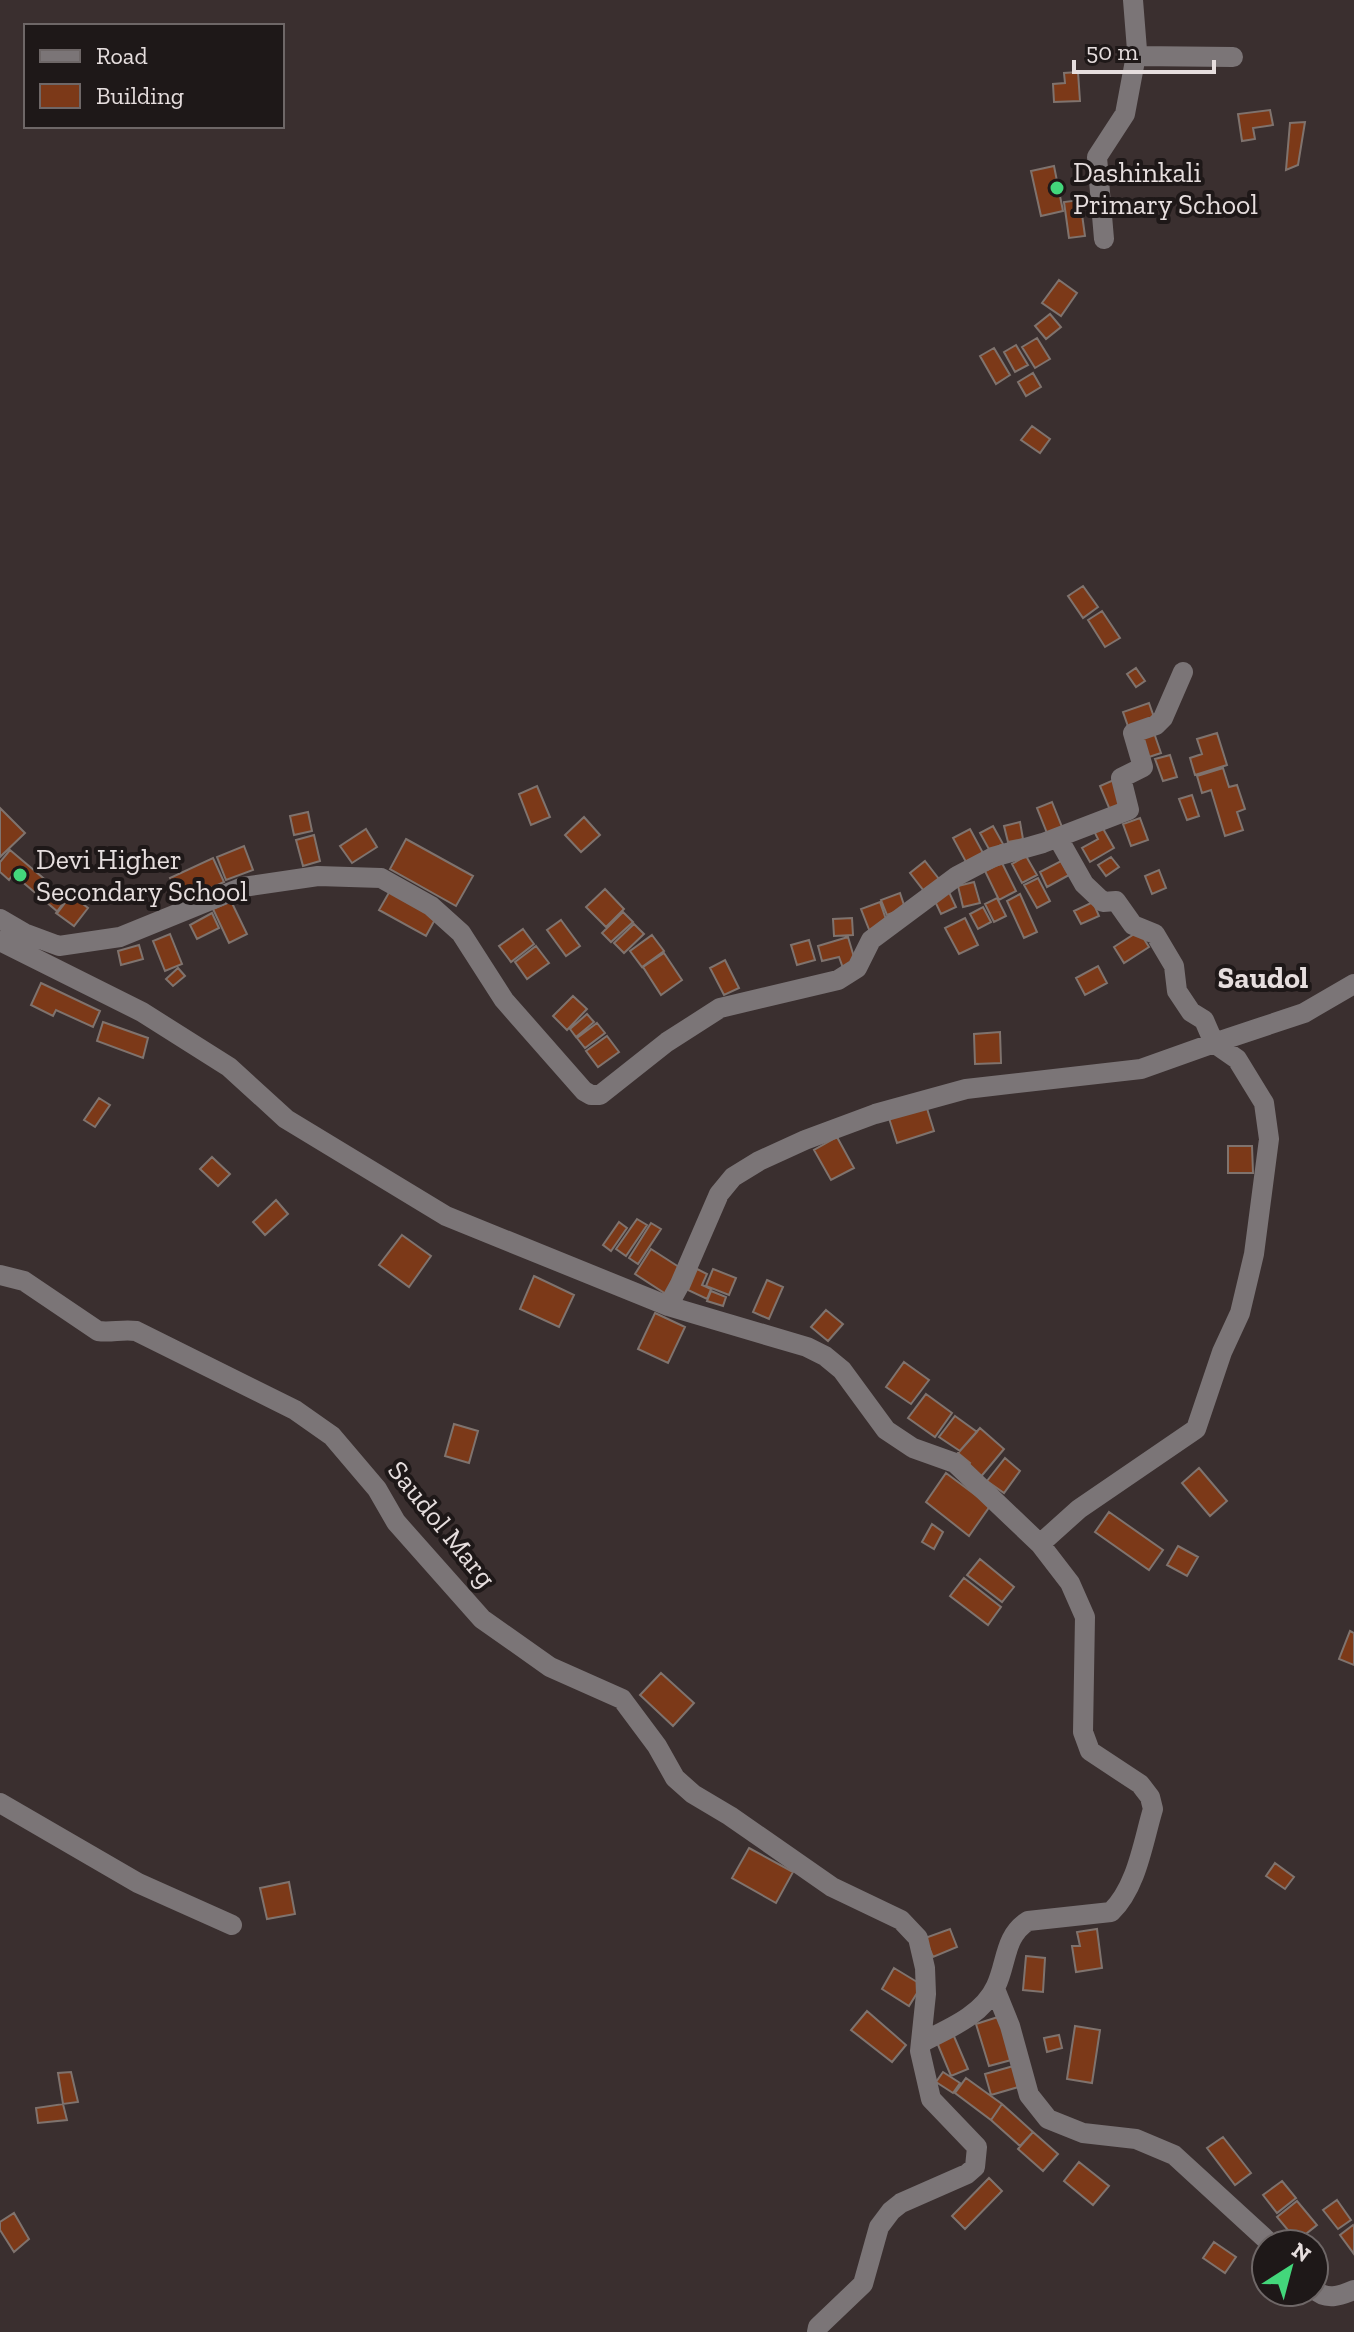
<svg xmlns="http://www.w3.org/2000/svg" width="1354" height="2332" viewBox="0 0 1354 2332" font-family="'Zilla Slab',serif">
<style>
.building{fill:#7c3918;stroke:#7f736e;stroke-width:2}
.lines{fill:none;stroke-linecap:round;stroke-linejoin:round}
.minor{stroke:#7b7577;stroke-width:20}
.poi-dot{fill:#43d77b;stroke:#1e1818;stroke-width:3}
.labels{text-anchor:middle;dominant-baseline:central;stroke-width:8;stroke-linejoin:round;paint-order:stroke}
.poi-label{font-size:28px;fill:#e6dede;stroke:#1e1818;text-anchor:start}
.street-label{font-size:28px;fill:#e6dede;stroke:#1e1818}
.neighbourhood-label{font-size:30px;font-weight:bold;fill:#e6dede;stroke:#1e1818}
</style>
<rect width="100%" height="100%" fill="#3a2f2f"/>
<path class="building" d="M1078,72L1080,101L1054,102L1053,84L1065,83L1064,73Z
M1270,110L1273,125L1253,128L1255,139L1242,141L1238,114Z
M1305,122L1298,165L1286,170L1290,123Z
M1054,166L1063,211L1041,216L1031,171Z
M1080,200L1085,236L1069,238L1064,202Z
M1059,280L1077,293L1061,316L1042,303Z
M1050,314L1061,327L1046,339L1035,326Z
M1037,338L1050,359L1035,368L1022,347Z
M1016,345L1028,365L1015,372L1004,352Z
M994,348L1010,375L996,384L980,356Z
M1033,373L1041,387L1026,396L1018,382Z
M1032,426L1050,439L1040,453L1021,440Z
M1083,586L1098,607L1083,618L1068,596Z
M1102,611L1120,638L1105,647L1088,620Z
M1136,668L1145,681L1136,687L1127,674Z
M1149,703L1156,723L1130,732L1123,712Z
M1153,730L1161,753L1146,758L1138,735Z
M1217,733L1227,765L1195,775L1190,758L1202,754L1197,739Z
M1170,755L1177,777L1163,781L1155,759Z
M1223,768L1229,787L1237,785L1245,809L1237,812L1243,830L1225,836L1211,790L1202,793L1197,776Z
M1116,779L1126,803L1110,810L1100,786Z
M537,786L550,817L531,825L519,794Z
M1192,795L1199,816L1187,820L1179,799Z
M1052,802L1062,827L1047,833L1037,808Z
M0,808L25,833L0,857Z
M308,812L312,831L294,835L290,816Z
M584,817L600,835L581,852L565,835Z
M1140,818L1148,840L1131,846L1123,824Z
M1020,822L1023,839L1008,842L1004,826Z
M1101,825L1114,848L1090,862L1082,848L1098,839L1093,829Z
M993,826L1003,844L990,851L980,833Z
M366,829L377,847L352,863L340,846Z
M970,829L983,853L966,862L953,838Z
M314,835L320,861L303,866L296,840Z
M406,839L473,876L456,906L390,869Z
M244,846L253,870L226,880L217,857Z
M10,850L68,899L58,912L13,874L9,880L0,872V862Z
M1026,856L1037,875L1022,883L1012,864Z
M1111,857L1119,867L1106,876L1098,865Z
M213,858L224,882L182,902L170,878Z
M925,861L939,879L924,891L910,873Z
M1061,861L1069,875L1047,887L1040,872Z
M1002,863L1016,891L999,900L985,871Z
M1159,870L1166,888L1152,894L1145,876Z
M1038,878L1050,901L1037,908L1024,885Z
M974,882L980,903L963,907L958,886Z
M391,889L438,914L426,936L379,910Z
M605,889L624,909L606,927L586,907Z
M948,890L956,907L941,914L933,897Z
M900,893L905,908L887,915L881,900Z
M70,894L88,908L74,926L56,913Z
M1020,894L1037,932L1024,938L1007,901Z
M997,898L1006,916L994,922L985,904Z
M231,901L247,934L229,943L213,909Z
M880,902L888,925L870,932L861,909Z
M1093,902L1099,916L1081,924L1074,911Z
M983,907L991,922L978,929L970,914Z
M623,912L633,922L611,942L602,933Z
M212,913L219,928L197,939L190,925Z
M852,918L853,935L834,936L833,919Z
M965,918L978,945L959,954L945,928Z
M561,920L580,946L566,956L547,930Z
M634,924L644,934L624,953L614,943Z
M523,929L534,944L511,962L499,946Z
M1139,931L1149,947L1124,963L1114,947Z
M170,934L182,964L165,971L153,941Z
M652,935L664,951L642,967L630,951Z
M848,937L856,964L843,968L839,957L822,961L818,946Z
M809,940L815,960L797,965L791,945Z
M139,945L143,959L121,965L118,951Z
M536,946L549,963L527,979L515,962Z
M664,953L682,980L661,995L643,967Z
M725,960L739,988L724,995L710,968Z
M1098,966L1107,983L1085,995L1076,978Z
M178,968L185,976L173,986L166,979Z
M41,983L100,1011L93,1027L56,1010L53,1016L31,1005Z
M573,996L587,1009L567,1030L553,1016Z
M587,1014L594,1022L576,1037L570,1029Z
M103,1022L148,1038L143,1058L97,1041Z
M597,1023L605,1033L585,1048L577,1038Z
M1000,1032L1001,1063L975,1064L974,1034Z
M607,1036L619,1052L598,1067L586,1051Z
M99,1098L110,1105L95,1127L84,1120Z
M925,1102L934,1131L897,1143L888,1115Z
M837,1137L854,1168L831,1180L814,1150Z
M1228,1146H1252L1253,1173H1228Z
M212,1157L230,1174L218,1186L200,1169Z
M276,1200L288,1214L265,1235L253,1222Z
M637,1219L647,1225L626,1256L616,1249Z
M619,1222L627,1228L611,1251L603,1245Z
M651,1223L661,1229L638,1264L629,1258Z
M402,1235L431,1256L409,1287L379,1265Z
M651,1249L682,1269L666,1294L635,1274Z
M697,1269L707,1274L702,1285L711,1289L707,1299L688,1290Z
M713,1269L736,1278L729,1295L706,1286Z
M534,1276L574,1295L559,1327L520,1309Z
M767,1280L783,1287L769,1319L753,1312Z
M711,1291L726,1297L723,1306L707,1301Z
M826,1310L843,1324L828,1341L811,1327Z
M655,1313L685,1327L668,1363L638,1349Z
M904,1362L929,1380L911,1404L886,1387Z
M926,1394L952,1413L935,1437L908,1418Z
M955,1416L977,1432L960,1451L939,1437Z
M454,1424L478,1431L469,1463L445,1456Z
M980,1428L1004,1449L979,1479L967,1468L970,1463L958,1453Z
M1005,1458L1020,1471L1004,1493L987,1481Z
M1199,1468L1227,1501L1210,1516L1182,1483Z
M946,1473L990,1506L969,1536L926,1502Z
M1109,1512L1163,1550L1149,1570L1095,1532Z
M932,1524L943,1532L934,1549L922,1542Z
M1178,1546L1198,1557L1187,1576L1167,1565Z
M980,1559L1014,1587L1002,1602L967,1575Z
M964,1578L1001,1607L988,1625L950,1596Z
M1350,1631L1354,1633V1665L1339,1659Z
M661,1673L694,1703L673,1726L640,1695Z
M749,1848L793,1872L776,1903L732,1878Z
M1275,1863L1294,1877L1285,1889L1266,1876Z
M289,1882L295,1914L267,1919L260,1888Z
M950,1929L957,1947L933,1957L925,1938Z
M1097,1929L1102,1968L1076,1972L1072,1946H1080L1077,1932Z
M1026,1956L1045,1958L1043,1992L1023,1990Z
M894,1968L922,1985L909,2006L882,1989Z
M867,2011L906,2045L892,2062L851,2030Z
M1001,2016L1015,2059L989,2066L976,2024Z
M1075,2026L1100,2030L1092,2083L1067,2079Z
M953,2034L968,2069L951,2076L936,2040Z
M1059,2035L1062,2048L1047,2052L1044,2038Z
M1017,2065L1022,2086L991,2095L985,2074Z
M71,2072L78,2102L63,2104L58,2073Z
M943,2072L960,2083L953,2093L936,2082Z
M966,2078L1002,2104L991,2120L955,2093Z
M63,2104L67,2120L38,2123L36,2108Z
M1002,2104L1033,2132L1020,2146L991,2120Z
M1033,2132L1058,2154L1043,2171L1018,2149Z
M1223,2137L1251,2173L1235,2185L1207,2148Z
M1079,2162L1109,2186L1093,2205L1064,2181Z
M989,2178L1002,2191L965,2229L952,2216Z
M1282,2181L1296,2198L1277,2213L1263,2195Z
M1337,2200L1351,2220L1338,2229L1323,2210Z
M1297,2201L1317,2225L1297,2241L1277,2217Z
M14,2213L29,2239L14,2252L0,2230V2222Z
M1353,2225L1354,2227V2254L1340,2235Z
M1214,2242L1236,2257L1225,2273L1203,2258Z"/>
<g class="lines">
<path class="minor" d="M1136,56L1233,57
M1104,239L1097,157L1125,114L1137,50L1133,0
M1058,838L1084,884L1103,902L1116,901L1133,925L1155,934L1174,966L1177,991L1191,1012L1204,1020L1214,1043L1304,1013L1354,984
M0,919L24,933L59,946L120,937L243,887L318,876L381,878L431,906L461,933L504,1000L584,1091L591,1095H600L667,1042L720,1008L838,980L857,968L871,940L957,876L993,857L1043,843L1129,810L1121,778L1143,767L1133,733L1156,725L1163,718L1183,672
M0,941L142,1012L229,1067L286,1119L446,1216L668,1306L807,1347L825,1356L842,1370L886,1430L913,1448L955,1463L1040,1544L1070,1583L1085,1617L1083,1732L1090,1751L1140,1784L1150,1797L1153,1809C1143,1842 1137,1887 1111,1912L1028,1921C1004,1936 1007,1963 996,1986C983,2015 948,2029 922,2042
M0,1275L24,1281L98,1331C111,1333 122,1329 136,1331L295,1410L332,1436L377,1489L396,1522L482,1619L550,1667L622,1699L657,1746L675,1778L693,1794L730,1816L832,1887L901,1920L918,1938L925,1968L926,1994L920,2051L931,2099L977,2147L975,2167L967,2174L901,2203L891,2211L879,2227L863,2284L818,2327L817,2332
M668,1306L680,1284L719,1194L733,1177L759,1161L805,1140L875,1114L966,1089L1141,1069L1214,1043L1237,1059L1264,1103L1269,1139L1254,1254L1240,1313L1222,1352L1196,1429L1079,1509L1040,1544
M0,1803L138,1883L232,1925
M995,1989L1010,2026L1029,2095L1048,2119L1083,2133L1136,2139L1174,2155L1271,2244
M1314,2289C1326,2301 1340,2296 1354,2290"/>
</g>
<g class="poi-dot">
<circle cx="1057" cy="188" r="8"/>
<circle cx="20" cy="875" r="8"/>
</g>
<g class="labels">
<g class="poi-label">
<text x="1073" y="172">Dashinkali<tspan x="1073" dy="32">Primary School</tspan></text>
<text x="36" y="859">Devi Higher<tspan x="36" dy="32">Secondary School</tspan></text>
</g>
<g class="street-label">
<text transform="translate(442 1524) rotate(51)">Saudol Marg</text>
</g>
<g class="neighbourhood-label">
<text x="1263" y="978">Saudol</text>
</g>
</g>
<rect x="24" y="24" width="260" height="104" fill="#1e1818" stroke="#6e6767" stroke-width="2"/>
<rect x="40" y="50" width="40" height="12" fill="#7b7577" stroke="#6e6767" stroke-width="2"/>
<text x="96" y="64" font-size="24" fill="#e6dede">Road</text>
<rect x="40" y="84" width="40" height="24" fill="#7c3918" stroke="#6e6767" stroke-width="2"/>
<text x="96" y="104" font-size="24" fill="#e6dede">Building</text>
<g transform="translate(1290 2268) rotate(36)"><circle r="38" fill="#1e1818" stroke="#6e6767" stroke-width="2"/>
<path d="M0-6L14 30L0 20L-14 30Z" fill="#43d77b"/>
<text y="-12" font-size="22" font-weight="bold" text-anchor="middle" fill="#e6dede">N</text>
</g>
<path d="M1074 60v12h140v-12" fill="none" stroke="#e6dede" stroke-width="4"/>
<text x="1086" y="60" font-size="24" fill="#e6dede" stroke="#1e1818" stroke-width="6" paint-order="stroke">50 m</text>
</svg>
